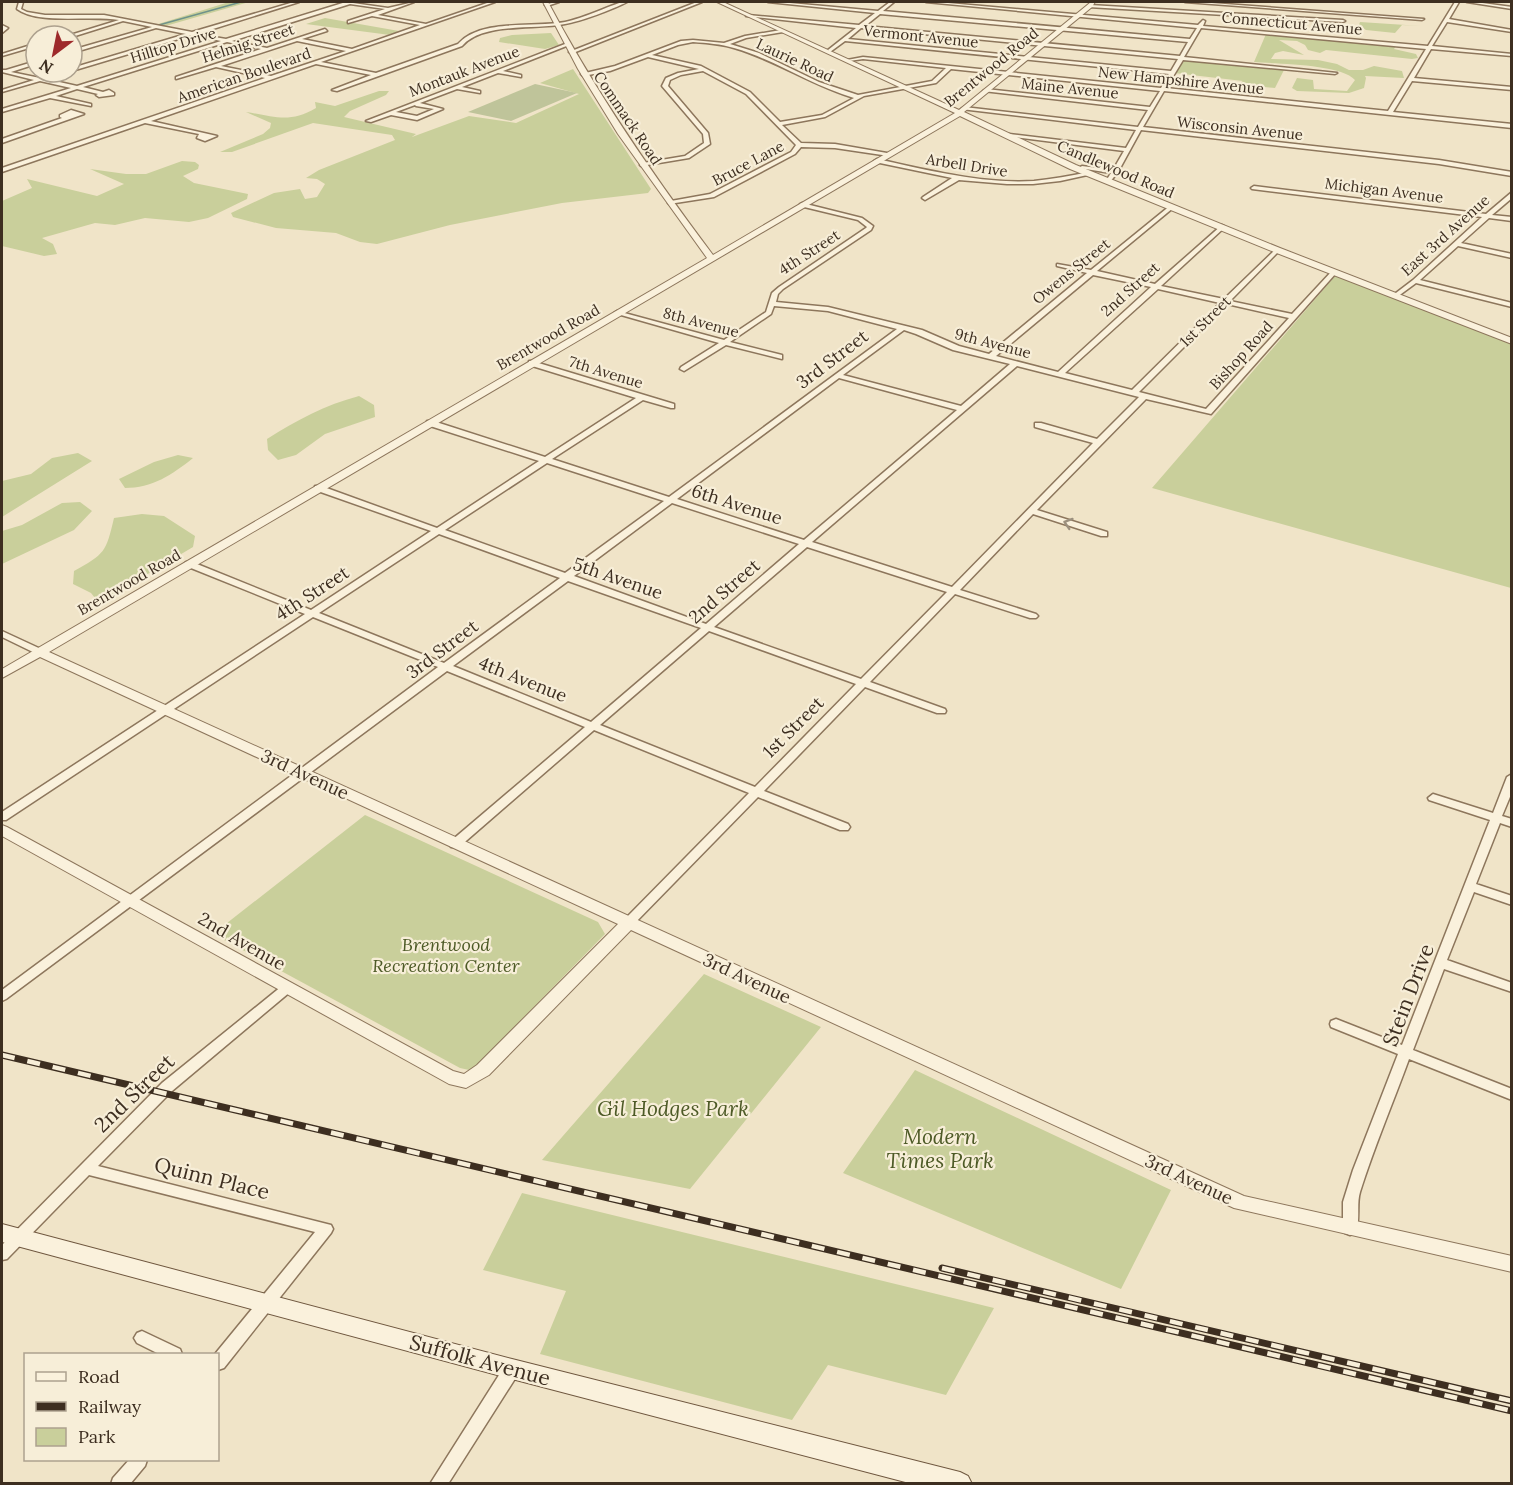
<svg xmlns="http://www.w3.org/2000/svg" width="1513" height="1485" viewBox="0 0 1513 1485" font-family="Lora,serif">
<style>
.green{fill:#c9cf9b}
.cemetery{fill:#bfc49a}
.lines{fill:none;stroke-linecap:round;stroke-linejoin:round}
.stream{stroke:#6f938a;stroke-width:1.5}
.minor-casing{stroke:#8d765c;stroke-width:3}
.tertiary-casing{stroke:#8d765c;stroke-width:2}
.secondary-casing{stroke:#6f573f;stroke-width:2}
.minor{fill:#faf1dc;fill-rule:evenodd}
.tertiary{fill:#faf1dc;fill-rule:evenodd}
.secondary{fill:#faf1dc;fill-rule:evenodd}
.rail-casing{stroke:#3d2e20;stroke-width:7}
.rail{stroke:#f7eed8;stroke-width:4.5;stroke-dasharray:13;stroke-linecap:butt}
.oneway{stroke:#9c907e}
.labels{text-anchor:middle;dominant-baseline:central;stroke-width:4.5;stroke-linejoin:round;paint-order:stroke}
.far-street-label{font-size:15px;fill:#3d2e20;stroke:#f7eed8}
.street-label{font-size:18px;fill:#3d2e20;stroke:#f7eed8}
.park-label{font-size:18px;font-style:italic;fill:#4d5a26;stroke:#f7eed8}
.near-street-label{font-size:21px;fill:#3d2e20;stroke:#f7eed8}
.near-park-label{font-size:21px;font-style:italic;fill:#4d5a26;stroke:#f7eed8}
</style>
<rect width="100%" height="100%" fill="#f0e4c8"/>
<path class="green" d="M229,2H249L162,27L155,25Z
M325,18L399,31L390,35L306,24Z
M1360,22L1421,26L1402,25L1395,33L1366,30L1359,25Z
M551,33L559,45L545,49L499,42L500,38L512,35Z
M1266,34L1396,46L1394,49L1416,54L1418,58L1412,59L1326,50L1320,53L1308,50L1305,45L1297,41L1279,40L1304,55L1283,51L1275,53L1271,59L1318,60L1337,64L1349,70H1363L1374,66L1402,71L1404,78L1365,76L1366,78L1364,88L1349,93L1297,91L1292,88L1297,78L1313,80L1314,89L1347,91L1355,80C1341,64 1277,64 1254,62Z
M1182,59L1285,68L1275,88L1245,85L1235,89L1218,87L1215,84H1238L1243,81L1174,73Z
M573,69L651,189L648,193L562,203L450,225L377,244L360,242L336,233L276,228L233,217L231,213L274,193L300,189L305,199L317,197L325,184L317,179L306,178L319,170L395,140L392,135L313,123L232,152H220L263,134L270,128L271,123L246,112C274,116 289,124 316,108L315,102L335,106L379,91H389L386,95L350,111L344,117L416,134L412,137L469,116L516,123L579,94L540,83Z
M182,161L195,162L199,165L198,169L183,176L194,183L248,194L247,199L208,218L189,222L145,218L115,225L95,223L42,238L53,244L57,254L44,256L2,246V201L32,188L27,179L97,196L124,184L90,169L126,174H146Z
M1336,275L1511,343V588L1152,488Z
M359,396L374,405L375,417L325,434L296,455L278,460L268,450L267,439C297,420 325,405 359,396Z
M78,453L92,461L2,517V481L31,474L52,458Z
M178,455L193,458C172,475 152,488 125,488L119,479L154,462Z
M80,502L92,511L74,530L2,564V531L22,525L62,503Z
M142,514L164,516L195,536L193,547L99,603L91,593L73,584L74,571C105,554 106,552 114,518Z
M365,815L598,922L605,934L476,1066L469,1070L460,1068L213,934Z
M704,974L821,1027L690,1189L542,1160Z
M915,1070L1171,1190L1121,1289L843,1173Z
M522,1193L994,1308L946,1395L828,1365L792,1420L540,1354L566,1291L483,1270Z"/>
<path class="cemetery" d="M535,84L577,93L511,121L468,112Z"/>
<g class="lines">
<path class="stream" d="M159,25L241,2"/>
<defs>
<path id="minor" d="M19,2H23L21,9L27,12L45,15H104L192,32L294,2H299L197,34L226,39L346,2L388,8L414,2L378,15L426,24L490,2H495L321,62L376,73L458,44C481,18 534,28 565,22C584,18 604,8 622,2H627C614,9 579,22 565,24C535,30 482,22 462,46L337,91L332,90L371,75L316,64L151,121L217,136L205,141L197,138L199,134L145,123L2,172V168L265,78L216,67L176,79V77L261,49L227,42L83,87L103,92L109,90L114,93V95L99,97L96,95L98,94L77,89L56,96L91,104V106L50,98L2,112V109L71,88L40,81L2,92V90L34,80L2,72V70H6L36,61V64L11,72L40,78L59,72H66L46,79L77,86L221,41L192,35L72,71V68L186,34L156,28L72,53V50L152,27L123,21L72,37L67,36L119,20C90,15 38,25 17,9ZM350,4L385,9L348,21V23L372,16L420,25L352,49L302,39L327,31L325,29L267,48L232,41ZM297,41L346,51L271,76L221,66Z
M554,2H559L547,6L545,5Z
M697,2H702L573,53L569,52Z
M768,2H779L878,11L890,2H894L883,11L1190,39L1197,28L926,2H937L1198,25L1203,20L1205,21L1203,26L1428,46L1455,2H1459L1449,19L1512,30V32L1447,22L1432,46L1512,54V56L1431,49L1414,78L1512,87V90L1412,81L1393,112L1512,124V128L1164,91L1143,127L1439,160L1512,172V176L1439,164L1141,130L1118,172L1109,183L1106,181L1111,173L1079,168L1082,166L1113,170L1124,151L1006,136L1009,134L1126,148L1136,130L961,109L964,107L1138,127L1148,110L983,91L986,89L1150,107L1160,91L951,69L936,83L864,96L825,117L782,125L801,143L835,144L887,153L889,154V156L835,148L801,147L795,154L714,197L669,204L668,203L671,201L710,194L791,152L796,145L746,94L703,71L681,75L670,80L668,86L708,133L710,144L689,158L641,166L640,165L643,163L685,156L704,143L703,134L662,86L666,78L678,73L699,69L648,57L610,71L583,76L581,74L615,66L681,41L693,40L724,43L745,36L781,30L783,32L746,38L730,44L759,53L819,82L858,95L932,81L946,68L863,59L849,61L847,60L863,57L1161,88L1169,74L845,41L830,52L828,50L856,28L746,16L748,15L859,25L875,13ZM880,14L1188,42L1180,56L865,26ZM861,28L1178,59L1171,71L848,39ZM1201,28L1426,49L1388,111L1166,88L1183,60L1335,74L1337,73L1184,57ZM693,42C707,43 721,44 734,48C776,60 812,86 854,98L822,115L780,122L750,92L701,66L652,55L678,45Z
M1185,2H1198L1424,19L1422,20Z
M1467,2H1475L1512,7V9Z
M1090,5L1343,20L1345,21L1343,22L1088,7Z
M2,25L8,28L2,33Z
M34,44H36V46L2,56V54Z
M565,44L569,45L503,71L521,75V77L498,73L462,87L480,91V93L457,89L420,103L443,109L417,120L391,115L371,122L366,121ZM415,105L416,106L434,109L417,116L396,112Z
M71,110L84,114L2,143V139L62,118L60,117V115Z
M877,159C928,170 981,184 1034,181C1052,179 1071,176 1089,172L1092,174L1060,181L1033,184H1007L959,180L925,200L922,198L923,197L952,178L875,162L874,161Z
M1254,186L1486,214L1512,192V198L1492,215L1512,217V221L1489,218L1461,243L1512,254V258L1458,246L1420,280L1512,303V307L1416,283L1397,297L1392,296L1413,280L1482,217L1252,189L1251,188Z
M802,203L862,218L873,226L871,230L783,289L778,294L776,302L828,307L922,330L959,346L989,354L1087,273L1057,266V264L1091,270L1171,205L1173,206V208L1097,271L1155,284L1222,225L1224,226V228L1161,286L1224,299L1277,248L1280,250L1279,251L1230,301L1292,314L1332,271L1337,272L1211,414L1146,399L1037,510L1107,532V536H1101L1033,514L960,590L1036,614L1038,616L1036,618H1030L955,594L870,682L945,709L946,711L945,713H937L865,687L764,791L848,824L850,827L848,830H840L758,797L632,926H624L622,923L624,920L749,793L594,730L459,847H451L449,844L451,841L585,727L447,671L6,999L2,1001V990L438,667L313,617L6,820H2V812L305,614L186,566L184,564L186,562H192L311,610L431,531L315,490V486H321L437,528L539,461L427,425V421H433L545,457L636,398L529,365V361H532L674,404V408H671L643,400L552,459L669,497L897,329L828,311L774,306L771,314L730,342L782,355V359L726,345L684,371L680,369L681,367L719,343L614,313L617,311L724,340L766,312L772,293L779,287L866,228L867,227L858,220L800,206V204ZM1093,275L1151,287L1058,372L996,356ZM1158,289L1220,303L1132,390L1065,373ZM1227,304L1289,318L1206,409L1139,392ZM904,330L916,334L953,350L1010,364L961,406L843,375ZM1017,366L1139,397L1097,439L1041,423H1035V427L1093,443L952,587L812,542ZM839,378L957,410L804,540L677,499ZM547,463L664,501L565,573L445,530ZM672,503L799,544L706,624L574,576ZM439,534L560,578L444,663L319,613ZM807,547L947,592L861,679L714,627ZM568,581L701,628L591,722L453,666ZM709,631L856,684L755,787L600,725Z
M2,631L43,650L45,652L43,654H37L2,637Z
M1512,774V792L1502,816L1512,819V827L1500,823L1476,884L1512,896V905L1474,892L1447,960L1512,983V992L1444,969L1413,1050L1512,1089V1100L1409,1059C1393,1103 1374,1147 1360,1192C1356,1205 1361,1221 1355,1233L1350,1235L1345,1233L1343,1229V1202L1353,1170L1398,1054L1331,1027L1330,1024L1331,1021L1336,1019L1402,1045L1490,820L1429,800L1428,798L1433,794L1493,813L1507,777Z
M286,984L290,986L292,989L290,992L172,1091L98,1166L331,1225L333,1229L331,1233L224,1368L218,1370V1354H215L315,1232L89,1175L7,1259L2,1260V1245L162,1083L282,986Z
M142,1331L180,1349L182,1354H159L137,1343L134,1338L137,1333Z
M512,1362L518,1364L520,1369L518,1374L448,1484H430L506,1364Z
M129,1460H147L145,1466L130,1484H111L113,1478Z"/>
<path id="tertiary" d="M543,2H548C595,91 652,174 713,255L955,113L717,2H723L959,110L1091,2H1095L1092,7L964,112L1076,165L1280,248L1512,338V344L1274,252L1070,169L960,116L49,652L1244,1196L1512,1256V1272L1234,1208L631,930L489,1075L466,1088L449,1084L2,836V825L7,827L453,1071L464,1074L477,1065L618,924L40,657L2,678V669L707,258L618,134L578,69Z"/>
<path id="secondary" d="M2,1224L512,1359L960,1472L968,1476L972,1484H913L512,1379L2,1242Z"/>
</defs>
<use href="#minor" class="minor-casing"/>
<use href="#tertiary" class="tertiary-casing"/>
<use href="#secondary" class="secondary-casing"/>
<use href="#minor" class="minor"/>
<use href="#tertiary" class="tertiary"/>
<use href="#secondary" class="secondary"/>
<defs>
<path id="rail" d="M2,1055L1512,1411
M942,1268L1512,1401"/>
</defs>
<use href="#rail" class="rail-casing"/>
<use href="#rail" class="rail"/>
</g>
<defs><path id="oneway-chevron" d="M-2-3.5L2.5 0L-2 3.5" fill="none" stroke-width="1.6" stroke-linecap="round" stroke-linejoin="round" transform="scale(1.5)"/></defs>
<use class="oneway" href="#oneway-chevron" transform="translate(1068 523) rotate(-162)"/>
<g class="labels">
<g class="far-street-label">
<text transform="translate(1292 23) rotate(5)">Connecticut Avenue</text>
<text transform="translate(921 36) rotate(6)">Vermont Avenue</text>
<text transform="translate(248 43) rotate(-18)">Helmig Street</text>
<text transform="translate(173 45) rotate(-17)">Hilltop Drive</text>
<text transform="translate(795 60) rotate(25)">Laurie Road</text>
<text transform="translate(991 67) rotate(-39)">Brentwood Road</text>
<text transform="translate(464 71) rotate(-21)">Montauk Avenue</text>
<text transform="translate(244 75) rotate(-19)">American Boulevard</text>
<text transform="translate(1181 80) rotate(6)">New Hampshire Avenue</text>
<text transform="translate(1070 88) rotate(6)">Maine Avenue</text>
<text transform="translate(628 118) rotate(56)">Commack Road</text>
<text transform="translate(1240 128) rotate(6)">Wisconsin Avenue</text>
<text transform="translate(748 163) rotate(-28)">Bruce Lane</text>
<text transform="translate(967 165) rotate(9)">Arbell Drive</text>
<text transform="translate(1116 169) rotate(23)">Candlewood Road</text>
<text transform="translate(1384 190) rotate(7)">Michigan Avenue</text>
<text transform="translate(1445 235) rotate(-42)">East 3rd Avenue</text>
<text transform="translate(809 252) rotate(-33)">4th Street</text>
<text transform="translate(1071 271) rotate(-39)">Owens Street</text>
<text transform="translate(1130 289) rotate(-42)">2nd Street</text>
<text transform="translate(1205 321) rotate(-45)">1st Street</text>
<text transform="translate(701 322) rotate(15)">8th Avenue</text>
<text transform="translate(548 337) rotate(-30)">Brentwood Road</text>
<text transform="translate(993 343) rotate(15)">9th Avenue</text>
<text transform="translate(1241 355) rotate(-48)">Bishop Road</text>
<text transform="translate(606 372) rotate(17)">7th Avenue</text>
<text transform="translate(129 582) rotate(-30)">Brentwood Road</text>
</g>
<g class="street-label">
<text transform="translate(832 359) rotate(-37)">3rd Street</text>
<text transform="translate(737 504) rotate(18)">6th Avenue</text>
<text transform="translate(618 578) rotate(19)">5th Avenue</text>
<text transform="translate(724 591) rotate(-41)">2nd Street</text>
<text transform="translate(312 593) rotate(-33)">4th Street</text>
<text transform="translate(442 649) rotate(-37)">3rd Street</text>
<text transform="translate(523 679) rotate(22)">4th Avenue</text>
<text transform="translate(793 727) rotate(-45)">1st Street</text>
<text transform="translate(305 774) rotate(25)">3rd Avenue</text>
<text transform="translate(242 941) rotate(30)">2nd Avenue</text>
<text transform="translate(747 978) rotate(25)">3rd Avenue</text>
<text transform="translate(1189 1179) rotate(25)">3rd Avenue</text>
</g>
<g class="park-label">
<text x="446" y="944">Brentwood<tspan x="446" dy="21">Recreation Center</tspan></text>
</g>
<g class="near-street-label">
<text transform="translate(1408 995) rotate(-69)">Stein Drive</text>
<text transform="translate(134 1093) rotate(-44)">2nd Street</text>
<text transform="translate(212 1178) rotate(14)">Quinn Place</text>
<text transform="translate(480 1360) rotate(15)">Suffolk Avenue</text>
</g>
<g class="near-park-label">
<text x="673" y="1108">Gil Hodges Park</text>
<text x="940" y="1136">Modern<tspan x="940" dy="24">Times Park</tspan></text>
</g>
</g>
<rect width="1513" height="1485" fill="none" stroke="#3d2e20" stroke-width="6"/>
<rect x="24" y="1353" width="195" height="108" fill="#f7eed8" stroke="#ada18e" stroke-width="1.5"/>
<rect x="36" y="1372" width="30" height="9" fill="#faf1dc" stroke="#ada18e" stroke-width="1.5"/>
<text x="78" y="1383" font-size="18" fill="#3d2e20">Road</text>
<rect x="36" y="1402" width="30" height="9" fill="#3d2e20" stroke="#ada18e" stroke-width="1.5"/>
<text x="78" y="1413" font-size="18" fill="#3d2e20">Railway</text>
<rect x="36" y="1428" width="30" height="18" fill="#c9cf9b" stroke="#ada18e" stroke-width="1.5"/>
<text x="78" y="1443" font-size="18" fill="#3d2e20">Park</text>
<g transform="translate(54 54) rotate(212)"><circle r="28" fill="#f7eed8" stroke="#ada18e" stroke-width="1.5"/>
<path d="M0-4.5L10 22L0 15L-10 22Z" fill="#9e2a2b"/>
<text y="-9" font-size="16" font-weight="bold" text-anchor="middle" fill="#3d2e20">N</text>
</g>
</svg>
